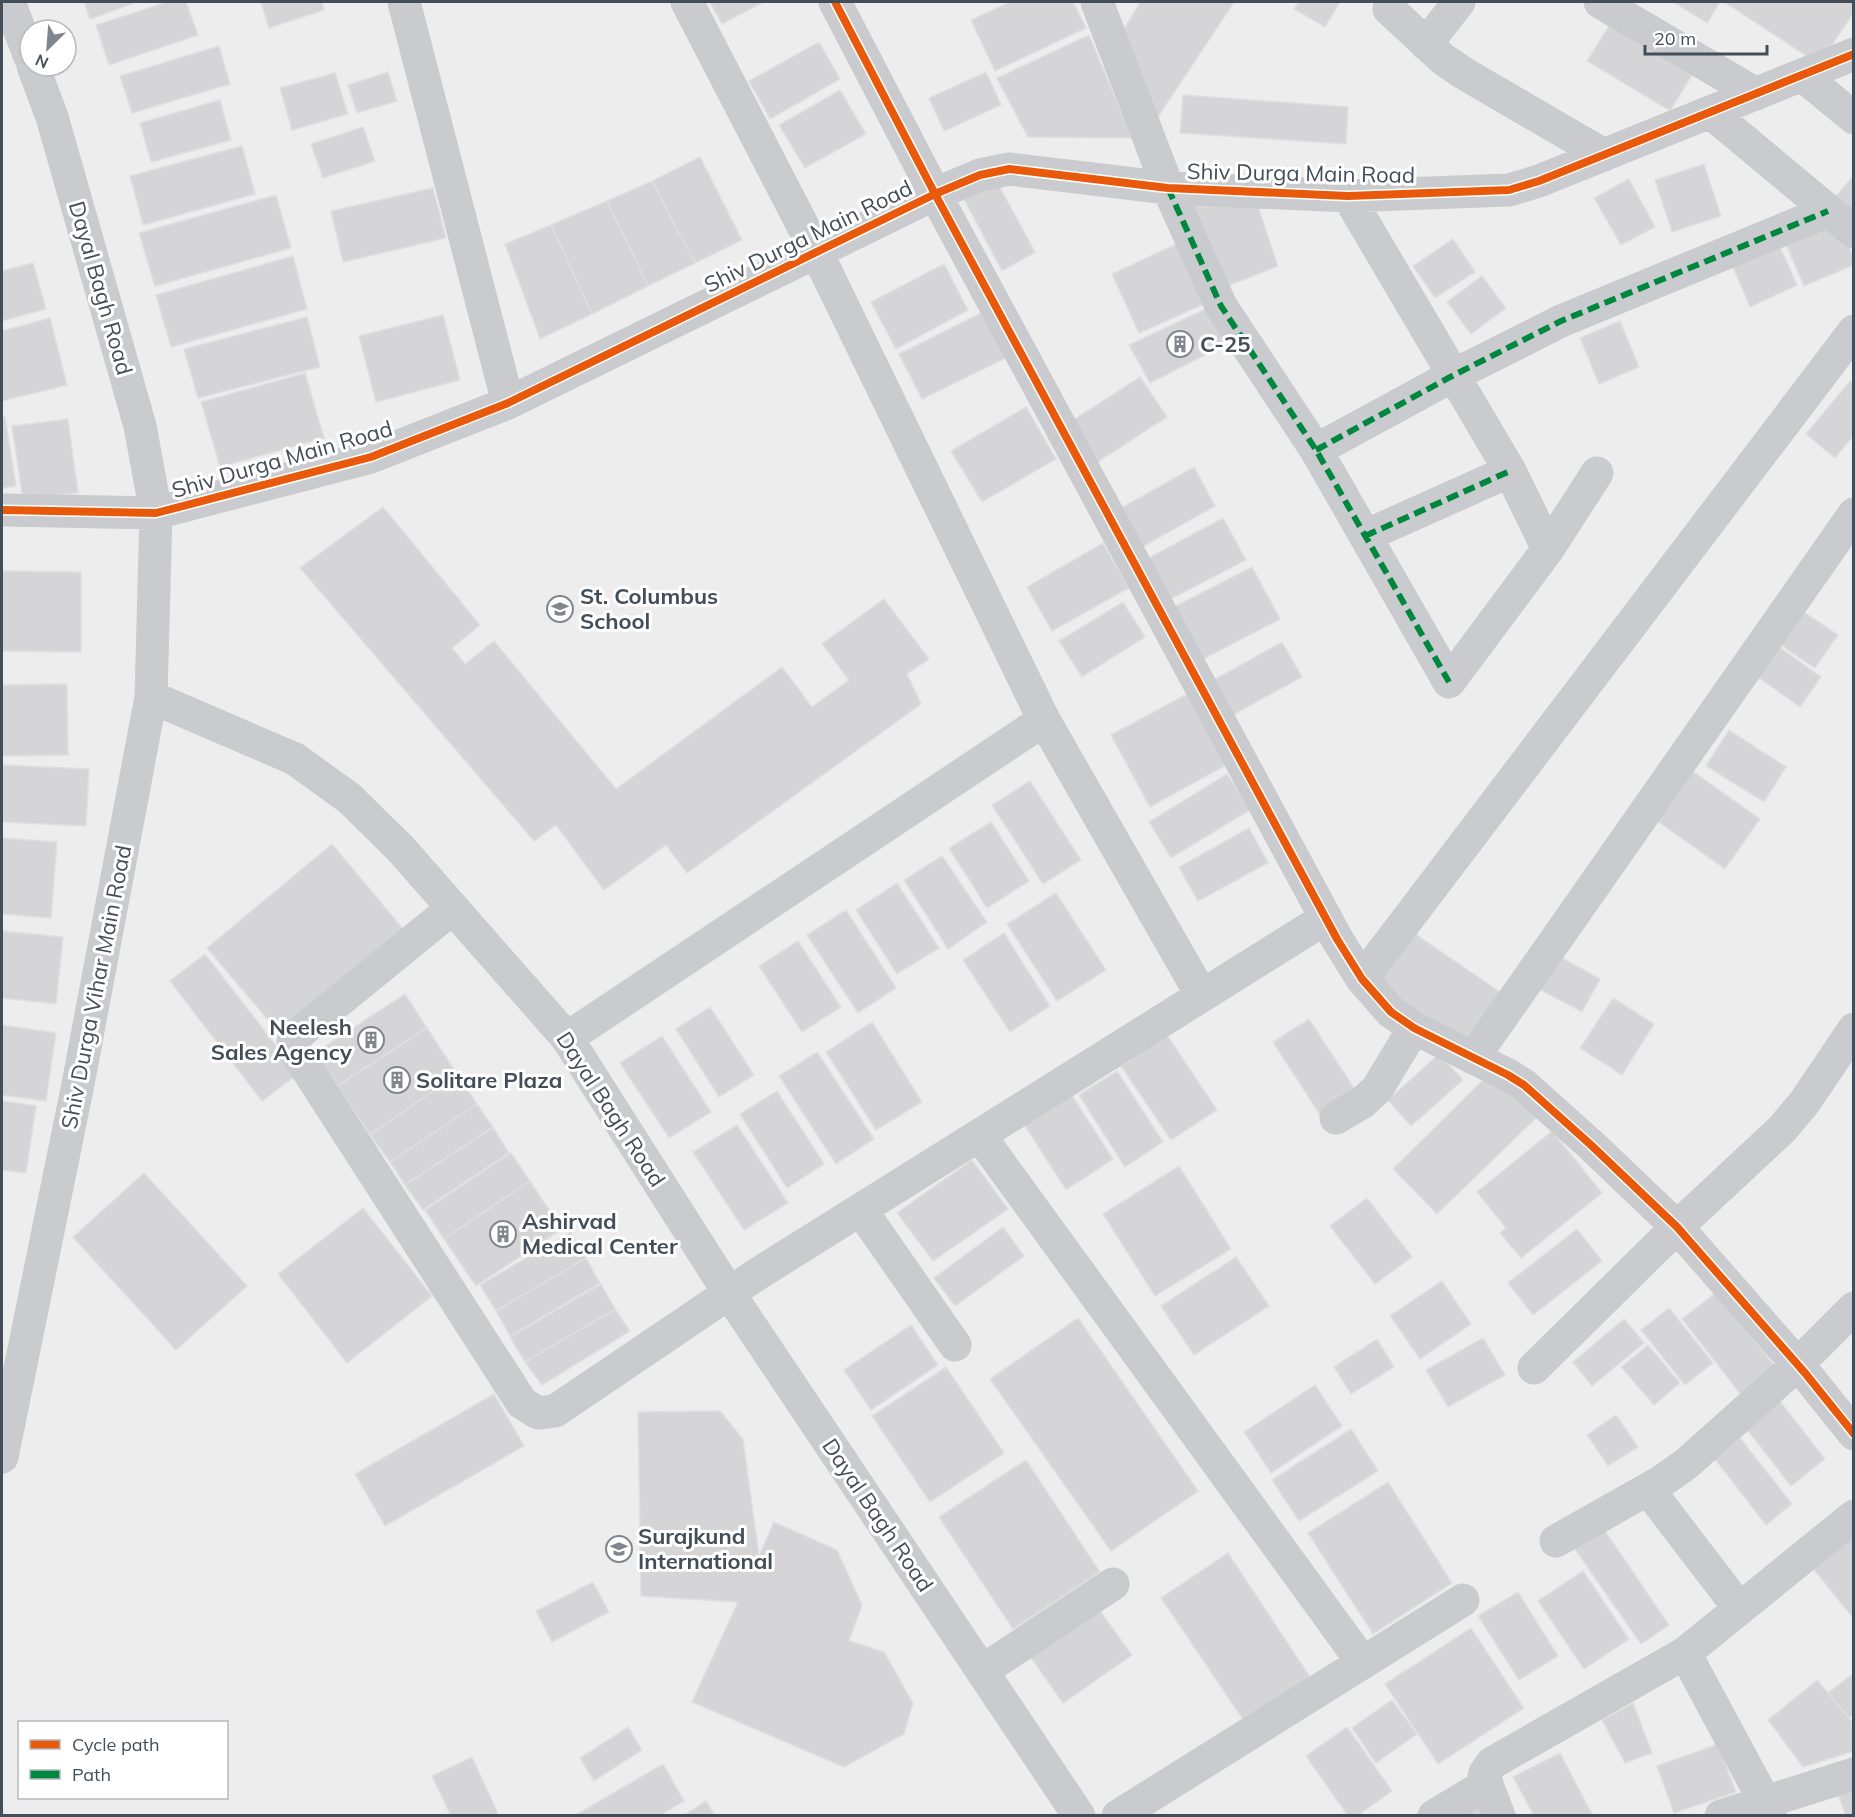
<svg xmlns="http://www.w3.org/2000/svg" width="1855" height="1817" viewBox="0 0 1855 1817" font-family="Mulish,sans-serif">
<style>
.building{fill:#d5d5d7;stroke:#dfdfe0;stroke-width:1.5}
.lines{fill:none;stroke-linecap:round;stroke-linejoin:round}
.minor{stroke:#c9cbce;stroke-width:33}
.quiet{stroke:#00873e;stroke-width:6;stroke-dasharray:12 6;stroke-linecap:butt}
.cycleway-casing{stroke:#fff;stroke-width:11}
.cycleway{stroke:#e8590c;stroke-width:8}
.labels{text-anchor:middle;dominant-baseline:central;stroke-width:6;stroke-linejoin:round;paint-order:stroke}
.street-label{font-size:22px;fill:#444e59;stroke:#fff}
.poi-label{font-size:22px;font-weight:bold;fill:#444e59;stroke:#fff;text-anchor:start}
</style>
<rect width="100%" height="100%" fill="#eeeded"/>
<path class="building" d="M84,2H137L90,19Z
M167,2H186L198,35L109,65L96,25Z
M261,2H322L324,10L269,28Z
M710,2H764L722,24Z
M1010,2H1073L1086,28L995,71L971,20Z
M1140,2H1234L1154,123L1119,38Z
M1299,2H1340L1325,27L1294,9Z
M1673,2H1720L1707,23Z
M1724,2H1854V12L1819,64Z
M1615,16L1697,67L1670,111L1587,61Z
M1089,35L1132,138L1028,137L997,78Z
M819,42L840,79L770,119L749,81Z
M219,46L230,84L132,113L120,76Z
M388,72L397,101L357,113L348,85Z
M986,72L1001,105L944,131L929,98Z
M335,73L348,114L292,130L280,88Z
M840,90L866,134L805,168L779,125Z
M1183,95L1348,107L1346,144L1180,133Z
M220,100L231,140L151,162L140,123Z
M363,127L375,161L323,178L311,144Z
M242,146L255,194L143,225L130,176Z
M700,157L742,240L695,263L652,181Z
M1704,164L1721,216L1672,232L1655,180Z
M1854,175V226L1828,205Z
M1629,179L1655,227L1621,245L1594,198Z
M652,181L695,263L648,286L607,201Z
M997,182L1035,252L1002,271L964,199Z
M433,188L446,238L343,262L331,211Z
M276,195L291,248L155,286L139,233Z
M607,201L648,286L592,314L551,225Z
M1184,206H1258L1278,266L1223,288Z
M1837,220L1854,258V265L1804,286L1785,242Z
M551,225L592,314L540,339L505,244Z
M1776,238L1797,285L1750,307L1729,258Z
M1453,239L1475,272L1435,298L1413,266Z
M1183,241L1211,301L1139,333L1112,274Z
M293,256L307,309L171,347L156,295Z
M33,263L46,309L2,321V271Z
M944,264L968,310L896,349L871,302Z
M1482,276L1506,308L1471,334L1447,302Z
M1212,306L1231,342L1150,383L1129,345Z
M983,312L1006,358L922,399L899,354Z
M443,315L460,380L376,402L359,336Z
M307,317L320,367L198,398L184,349Z
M50,318L67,385L2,401V331Z
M1620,321L1639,367L1599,384L1580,338Z
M305,373L324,438L220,467L201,402Z
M1140,377L1167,417L1090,467L1064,426Z
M1850,381L1854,384V435L1835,458L1806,434Z
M1026,407L1056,459L982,502L951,451Z
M5,417L16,486L2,488V418Z
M68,419L78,493L23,500L12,426Z
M1194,467L1215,506L1135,551L1114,512Z
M383,507L480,625L452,648L465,664L494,641L616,789L782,667L812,707L849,680L822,644L884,599L929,659L907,674L921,704L687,873L666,845L604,890L556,825L534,841L300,568Z
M1223,518L1246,560L1163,603L1141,562Z
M1103,543L1129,588L1052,631L1027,587Z
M1252,567L1280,619L1194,664L1166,611Z
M2,571L81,572V652L2,651Z
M1123,602L1145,637L1082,677L1059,641Z
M1801,610L1838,635L1815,668L1778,643Z
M1282,642L1302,677L1231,716L1212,681Z
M1772,642L1821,677L1800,707L1751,672Z
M67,684L68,755L2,756V685Z
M1189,693L1228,764L1150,807L1111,735Z
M1729,730L1786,767L1764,802L1706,766Z
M2,765L89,769L86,826L2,822Z
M1691,770L1760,819L1725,869L1656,820Z
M1227,774L1250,810L1171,858L1149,822Z
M1030,781L1081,860L1043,884L992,805Z
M991,822L1029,881L987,908L949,848Z
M1249,828L1268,863L1198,901L1179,867Z
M2,838L57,842L51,918L2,914Z
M332,844L404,930L280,1034L207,948Z
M942,856L987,922L948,949L904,880Z
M897,883L939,948L897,974L856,910Z
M1056,893L1106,970L1057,1001L1007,924Z
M846,910L896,988L858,1013L807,935Z
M2,931L63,937L56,1004L2,998Z
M1411,931L1507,997L1470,1051L1374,984Z
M1004,933L1050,1006L1010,1032L963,960Z
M798,941L841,1007L802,1032L759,966Z
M205,954L298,1074L262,1101L170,981Z
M1555,954L1600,979L1582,1012L1537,988Z
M405,994L427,1028L337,1086L315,1053Z
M1613,998L1654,1024L1622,1075L1580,1048Z
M710,1007L754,1075L719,1097L676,1029Z
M1309,1019L1356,1091L1320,1115L1273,1042Z
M872,1022L922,1102L876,1130L826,1052Z
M2,1025L56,1033L46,1101L2,1095Z
M427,1028L457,1074L370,1135L337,1086Z
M1167,1035L1217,1110L1171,1140L1121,1066Z
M662,1036L711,1112L669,1138L620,1063Z
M817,1052L874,1139L836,1164L779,1076Z
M1439,1054L1463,1080L1411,1126L1388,1100Z
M1117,1071L1163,1142L1125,1167L1079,1095Z
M1491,1072L1536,1118L1437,1214L1393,1169Z
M457,1074L477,1104L390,1162L370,1135Z
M777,1091L824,1164L787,1188L740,1114Z
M1069,1091L1113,1159L1066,1190L1022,1121Z
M2,1101L36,1106L26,1173L2,1170Z
M477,1104L493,1127L405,1185L390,1162Z
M737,1125L788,1203L744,1230L693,1152Z
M493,1127L509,1153L423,1210L405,1185Z
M1552,1131L1602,1193L1521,1258L1500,1233L1506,1228L1477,1192Z
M511,1153L530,1181L444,1239L425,1210Z
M972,1160L1008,1209L933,1261L897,1213Z
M1179,1166L1231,1249L1155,1296L1103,1214Z
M144,1173L247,1286L176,1350L73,1237Z
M530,1181L562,1229L476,1286L444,1239Z
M1367,1198L1412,1257L1375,1284L1330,1226Z
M363,1208L432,1296L347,1363L278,1274Z
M1003,1227L1024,1256L955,1306L934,1278Z
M1577,1229L1602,1261L1533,1315L1508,1283Z
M571,1232L586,1258L496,1311L480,1285Z
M1236,1257L1269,1306L1194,1355L1161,1306Z
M586,1258L600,1283L510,1336L496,1311Z
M1442,1281L1471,1324L1420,1359L1390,1316Z
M601,1284L615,1309L525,1362L510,1337Z
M1717,1292L1777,1369L1742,1396L1682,1319Z
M1669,1308L1713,1363L1685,1385L1641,1330Z
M615,1309L630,1331L542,1385L525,1362Z
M1078,1318L1198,1491L1111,1551L990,1379Z
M1624,1319L1644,1343L1592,1386L1573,1362Z
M911,1325L938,1365L871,1410L844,1370Z
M1483,1338L1505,1375L1448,1407L1426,1370Z
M1377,1339L1394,1367L1351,1394L1334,1367Z
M1648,1345L1680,1383L1654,1405L1621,1367Z
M946,1367L1004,1453L930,1502L872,1416Z
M1315,1385L1342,1426L1271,1473L1244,1432Z
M494,1394L524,1446L385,1526L355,1474Z
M1779,1400L1825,1459L1791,1486L1745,1427Z
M720,1411L743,1439L759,1556L774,1522L837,1550L862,1605L849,1641L884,1652L913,1703L904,1734L844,1767L692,1702L738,1602L641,1596L638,1412Z
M1616,1415L1638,1447L1608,1466L1587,1435Z
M1351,1429L1378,1471L1299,1521L1272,1480Z
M1740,1438L1792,1504L1766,1525L1715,1459Z
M1026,1460L1100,1572L1013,1629L939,1517Z
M1388,1482L1452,1583L1373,1634L1308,1533Z
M1601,1525L1669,1625L1641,1644L1572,1545Z
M1854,1532V1619L1811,1566Z
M1228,1553L1312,1680L1246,1724L1161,1598Z
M1583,1571L1629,1639L1584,1669L1538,1601Z
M593,1582L609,1612L552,1642L536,1611Z
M1518,1592L1558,1656L1519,1680L1478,1616Z
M1097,1607L1132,1655L1063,1703L1029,1655Z
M1471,1628L1524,1708L1438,1764L1385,1684Z
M1854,1673V1714L1849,1718L1828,1693Z
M1817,1680L1854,1724V1751L1803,1767L1768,1720Z
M1392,1700L1417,1734L1376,1763L1352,1728Z
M1633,1703L1652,1753L1625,1763L1602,1720Z
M628,1727L642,1750L594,1781L580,1758Z
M1347,1727L1392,1791L1357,1816H1348L1306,1756Z
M1718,1744L1736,1792L1674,1813L1657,1766Z
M1560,1753L1593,1816H1534L1513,1777Z
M472,1757L499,1816H451L432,1776Z
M663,1764L684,1801L659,1816H574Z
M1854,1782V1816H1846L1836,1789Z
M706,1801L715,1816H683Z
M1478,1801L1486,1816H1452Z"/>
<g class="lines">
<path class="minor" d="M9,2L30,57
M404,2L508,403
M687,2L817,253L1044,720L1202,996
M835,2L935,194L1337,939L1362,979L1391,1012L1414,1028L1508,1075L1524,1085L1591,1145L1677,1227L1805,1373L1854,1434
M1097,2L1168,188L1221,306L1316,450L1449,682L1548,549L1597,473
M1600,2L1756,94
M1389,9L1444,60L1465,74L1604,155
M1426,44L1459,2
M1802,75L1854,118
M1710,112L1854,232
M1348,196L1510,471L1548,549
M1316,450L1454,375L1561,321L1828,211
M2,510L156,513L371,457L508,403L935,194L980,175L1009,169L1168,188L1348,196L1509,190L1539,181L1854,54
M1365,536L1510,471
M151,697L295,759L349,798L400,848L567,1038L729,1293L1079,1816
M453,908L297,1035L293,1041L294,1049L522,1403L538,1413L555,1411L756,1275L1326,918
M1362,979L1854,331
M567,1038L1044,720
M1473,1058L1854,514
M1336,1118L1363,1102L1377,1089L1414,1028
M980,1136L1363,1663
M861,1210L955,1345
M1534,1368L1677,1227L1782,1129L1804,1103L1854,1029
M2,1457L78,1084L151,697L156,513L140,426L52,117L33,66
M1648,1489L1739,1608
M1556,1541L1662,1481L1686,1464L1797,1365L1854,1308
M1685,1653L1765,1802L1770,1816
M982,1671L1113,1584
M1118,1816L1463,1600
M1434,1816L1487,1784
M1499,1816L1484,1777L1485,1773L1492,1763L1685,1653L1854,1516
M1721,1816L1854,1774"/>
<path class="quiet" d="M1168,188L1221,306L1316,450L1449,682
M1316,450L1454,375L1561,321L1828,211
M1365,536L1510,471"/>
<defs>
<path id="cycleway" d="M835,2L935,194L1337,939L1362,979L1391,1012L1414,1028L1508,1075L1524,1085L1591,1145L1677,1227L1805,1373L1854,1434
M2,510L156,513L371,457L508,403L935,194L980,175L1009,169L1168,188L1348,196L1509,190L1539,181L1854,54"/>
</defs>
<use href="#cycleway" class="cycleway-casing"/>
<use href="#cycleway" class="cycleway"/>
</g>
<defs>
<symbol id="building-ring" viewBox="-11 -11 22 22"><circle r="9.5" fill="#fff" stroke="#80868d" stroke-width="1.5"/><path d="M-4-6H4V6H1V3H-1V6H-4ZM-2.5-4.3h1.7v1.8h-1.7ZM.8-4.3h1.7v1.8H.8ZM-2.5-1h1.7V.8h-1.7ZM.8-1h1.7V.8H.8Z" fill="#80868d"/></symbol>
<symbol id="school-ring" viewBox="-11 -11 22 22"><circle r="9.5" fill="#fff" stroke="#80868d" stroke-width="1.5"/><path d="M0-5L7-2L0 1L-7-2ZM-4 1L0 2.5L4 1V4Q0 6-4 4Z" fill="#80868d"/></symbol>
</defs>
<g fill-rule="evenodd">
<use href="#building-ring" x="1165" y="329" width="30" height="30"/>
<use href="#school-ring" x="545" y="594" width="30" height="30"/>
<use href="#building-ring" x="356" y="1025" width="30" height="30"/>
<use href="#building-ring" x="382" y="1065" width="30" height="30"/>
<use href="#building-ring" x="488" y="1219" width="30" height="30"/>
<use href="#school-ring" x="604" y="1534" width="30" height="30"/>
</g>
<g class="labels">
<g class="street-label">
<text transform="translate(1301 173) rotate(1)">Shiv Durga Main Road</text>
<text transform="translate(808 236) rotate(-26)">Shiv Durga Main Road</text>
<text transform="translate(101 288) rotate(74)">Dayal Bagh Road</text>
<text transform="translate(282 459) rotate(-16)">Shiv Durga Main Road</text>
<text transform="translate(96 987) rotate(-79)">Shiv Durga Vihar Main Road</text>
<text transform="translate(611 1109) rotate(57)">Dayal Bagh Road</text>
<text transform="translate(878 1515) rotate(56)">Dayal Bagh Road</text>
</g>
<g class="poi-label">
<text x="1200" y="344">C-25</text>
<text x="580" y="596">St. Columbus<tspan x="580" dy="25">School</tspan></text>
<text x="352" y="1027" text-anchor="end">Neelesh<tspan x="352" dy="25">Sales Agency</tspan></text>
<text x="416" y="1080">Solitare Plaza</text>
<text x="522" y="1221">Ashirvad<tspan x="522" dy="25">Medical Center</tspan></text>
<text x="638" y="1536">Surajkund<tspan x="638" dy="25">International</tspan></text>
</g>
</g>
<rect width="1855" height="1817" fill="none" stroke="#444e59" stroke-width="6"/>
<rect x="18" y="1721" width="210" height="78" fill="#ffffff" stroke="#b4b8bd" stroke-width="1.5"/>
<rect x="30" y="1740" width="30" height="9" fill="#e8590c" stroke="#b4b8bd" stroke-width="1.5"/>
<text x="72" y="1751" font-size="18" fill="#444e59">Cycle path</text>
<rect x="30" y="1770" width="30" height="9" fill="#00873e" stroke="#b4b8bd" stroke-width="1.5"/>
<text x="72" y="1781" font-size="18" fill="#444e59">Path</text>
<g transform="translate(48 48) rotate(205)"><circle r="28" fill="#ffffff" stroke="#b4b8bd" stroke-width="1.5"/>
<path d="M0-4.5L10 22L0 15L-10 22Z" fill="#80868d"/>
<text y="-9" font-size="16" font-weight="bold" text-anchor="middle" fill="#444e59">N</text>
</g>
<path d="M1645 45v9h122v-9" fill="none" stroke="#444e59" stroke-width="3"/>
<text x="1654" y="45" font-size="18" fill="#444e59" stroke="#ffffff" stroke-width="4.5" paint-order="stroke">20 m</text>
</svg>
